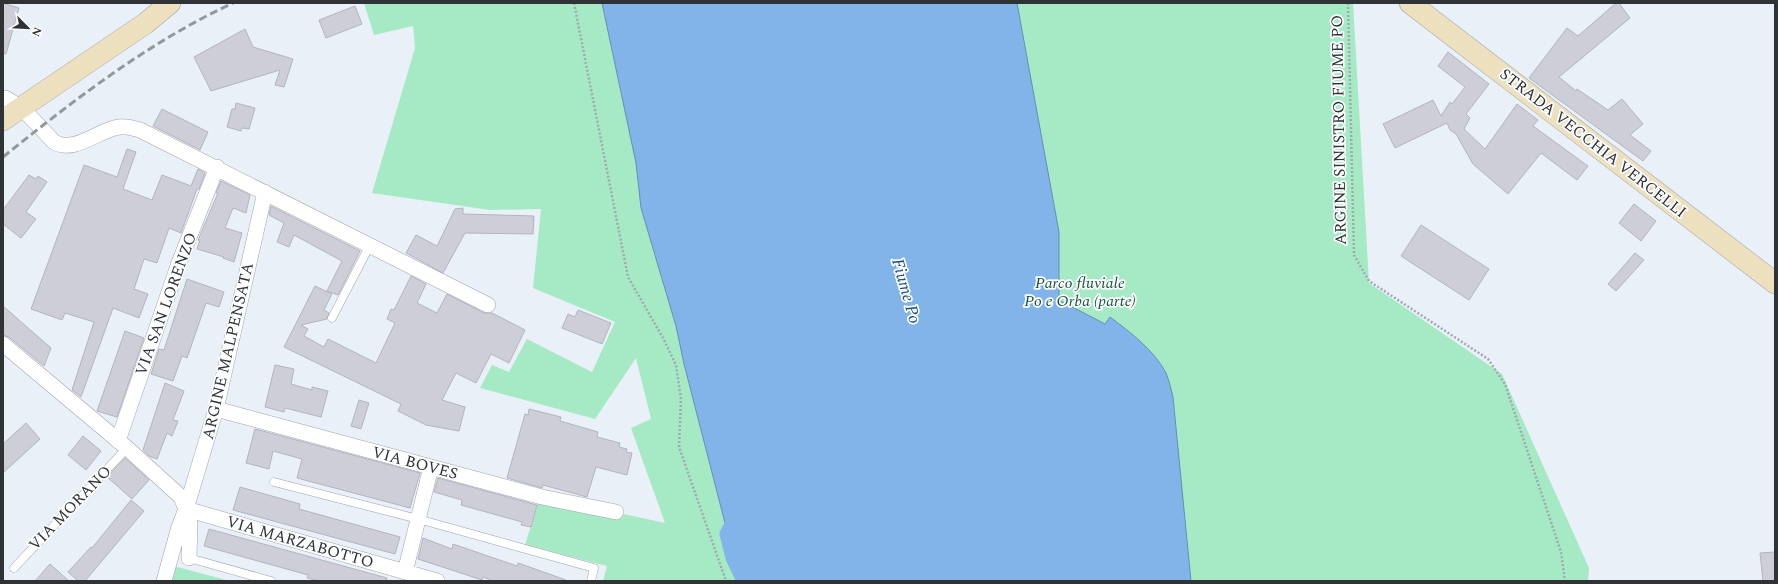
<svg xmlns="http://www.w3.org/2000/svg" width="1778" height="584" viewBox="0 0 1778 584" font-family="Spectral,serif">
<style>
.green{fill:#a5eac5}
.water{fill:#82b4e9;stroke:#698db3}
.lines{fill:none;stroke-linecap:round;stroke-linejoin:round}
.canal{stroke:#82b4e9;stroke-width:13}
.building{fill:#cdced7;stroke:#b3b4be}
.lane-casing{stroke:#9ea4ac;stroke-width:9}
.street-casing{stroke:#9ea4ac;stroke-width:16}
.secondary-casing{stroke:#9ea4ac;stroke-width:22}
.path{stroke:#a3a8af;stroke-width:2.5;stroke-dasharray:2 2;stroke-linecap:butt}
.lane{stroke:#fff;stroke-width:8}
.street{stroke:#fff;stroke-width:15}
.secondary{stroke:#ede0bf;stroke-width:21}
.rail{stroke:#93989e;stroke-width:3;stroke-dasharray:8 4;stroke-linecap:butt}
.labels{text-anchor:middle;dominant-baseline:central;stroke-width:3.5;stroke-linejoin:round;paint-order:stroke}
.street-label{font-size:16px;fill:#303336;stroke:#fbfdfe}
.park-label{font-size:16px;font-style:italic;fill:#1b543b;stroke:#fbfdfe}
.water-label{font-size:17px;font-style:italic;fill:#1b4f81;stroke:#fbfdfe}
</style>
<rect width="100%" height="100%" fill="#e9f0f8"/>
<path class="green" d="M364,3H1353L1369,283L1502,374L1589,568L1588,581H603L607,566L525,545L540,496L665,523L631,428L651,419L636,358L595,419L480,388L492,365L509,372L527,339L592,372L615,322L533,288L541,209L490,210L372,193L415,48L413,26L374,35Z
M170,565L230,581H166Z"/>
<path class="water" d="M602,3H1017L1059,232V300L1105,324L1110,317C1130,332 1154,350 1166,373C1169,380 1171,389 1173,397L1191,581H743L733,554L684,364L676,326L641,208L636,163Z"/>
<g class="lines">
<path class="canal" d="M735,516L726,534L732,558L743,581"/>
</g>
<path class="building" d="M3,3L19,8L6,54L3,53Z
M1616,3H1619L1630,18L1559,77L1576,91L1577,89L1608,110L1622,99L1643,124L1630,135L1651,151L1643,161L1529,78L1567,28L1578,36Z
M355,6L362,24L326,38L319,20Z
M245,29L253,47L293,59L284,87L275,85L280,70L211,91L194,57Z
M1448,52L1489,84L1466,114L1470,118L1464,129L1485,149L1517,104L1538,120L1533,126L1588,166L1577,180L1541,153L1508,194L1473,164L1456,134L1450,130L1447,123L1395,148L1383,124L1433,100L1441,116L1450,102L1452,104L1465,87L1438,66Z
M236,103L255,108L249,129L242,128L241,131L227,127L232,109H235Z
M162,109L208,132L200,150L153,126Z
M127,149L136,152L123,189L152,200L162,175L191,186L198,169L205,173L199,189H197L181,233L169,228L157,263L144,259L134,289L148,294L139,318L113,308L81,397L72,390L94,322L65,313L62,320L31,309L84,165L117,177Z
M29,175L36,179L38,176L47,182L26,212L36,219L21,238L3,224V210Z
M221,181L250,195L246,213L233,208L225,228L242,233L234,262L223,258L224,257L197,249L200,240H198L218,193H216Z
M1634,204L1656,221L1641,241L1619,223Z
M271,206L360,251L338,295L327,291L342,261L294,235L289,247L277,242L284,223L269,215Z
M463,208V214L534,216L533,234L465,233L443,273L406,253L416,235L437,246L455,209Z
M1421,225L1489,269L1469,300L1401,256Z
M1635,253L1644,260L1616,291L1608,284Z
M411,276L426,284L417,303L437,313L447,294L484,313H492L525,330L509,363L491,354L476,383L456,373L442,400L465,407L459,431L426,425L398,411L401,404L284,347L315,286L332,294L324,310L329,313L327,319L301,325L308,329L304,336L324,347L328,339L376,363L395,323L387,319L391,309L394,310Z
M187,279L224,292L219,307L206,303L187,358L182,356L173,381L151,374L159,349L164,350Z
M3,306L51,348L44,366L9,337L3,335Z
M578,310L611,323L602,344L562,328L568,314L575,317Z
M125,331L144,338L117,417L97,411Z
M275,365L294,369L291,384L312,390V387L328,391L321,417L285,408L284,412L265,407Z
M165,383L184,391L173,420L178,421L172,436L167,433L157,459L149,456L143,450Z
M359,400L369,403L361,429L351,426Z
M529,409L561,417L560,421L598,432L597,437L620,443L619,447L627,449L626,452L632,453L627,475L596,467L587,497L543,485L542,488L507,478L525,414L528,415Z
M26,423L40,439L3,473V444Z
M255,429L420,473L410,508L297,478L302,459L273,451L269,469L246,463Z
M83,436L101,451L86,470L68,455Z
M125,458L149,480L132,499L107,477Z
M438,478L537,505L531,527L521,525L522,522L461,505L462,500L434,492Z
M240,487L300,504L299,509L400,537L395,554L233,510Z
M131,500L144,511L85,581H78L68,572L91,547L92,548Z
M209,529L387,578L386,581H319L307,578L308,575L204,546Z
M423,538L452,549L453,544L517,566L518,563L566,580V581H493L483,577L482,580L418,559Z
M1775,552V581H1763L1760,553Z
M50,564L69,581H35Z"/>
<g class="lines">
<defs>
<path id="lane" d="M332,318L370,245
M274,482L418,519L594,568L591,581
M189,558L271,581
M14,568L127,448"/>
<path id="street" d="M5,98L22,108L54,142C74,154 98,130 119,127C126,126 133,128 140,130L488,305
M3,344L127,448L181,497L186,509
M216,409L542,497L616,512
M118,441L179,263L217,167
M186,509L437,581
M189,558L190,523L186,509L216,409L265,192
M405,572L431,467
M164,581L179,527L186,509"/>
<path id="secondary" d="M1410,3L1775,283
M3,120L146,23L170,3"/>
</defs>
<use href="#lane" class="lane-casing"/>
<use href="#street" class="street-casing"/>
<use href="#secondary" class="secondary-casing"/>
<path class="path" d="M574,3L628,277L663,338L676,365L681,399L679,447L726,581
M1348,3L1354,255L1369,281L1488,359L1505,384L1561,552L1565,581"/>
<use href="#lane" class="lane"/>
<use href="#street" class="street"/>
<use href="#secondary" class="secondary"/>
<path class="rail" d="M3,157C74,100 149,42 233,3"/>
</g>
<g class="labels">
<g class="street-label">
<text transform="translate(1339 130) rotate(-91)">ARGINE SINISTRO FIUME PO</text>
<text transform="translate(1593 143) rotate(38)">STRADA VECCHIA VERCELLI</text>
<text transform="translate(166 304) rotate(-70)">VIA SAN LORENZO</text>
<text transform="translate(228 351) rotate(-77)">ARGINE MALPENSATA</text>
<text transform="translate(415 463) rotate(15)">VIA BOVES</text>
<text transform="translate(70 508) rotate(-46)">VIA MORANO</text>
<text transform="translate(300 542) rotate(16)">VIA MARZABOTTO</text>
</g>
<g class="park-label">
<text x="1080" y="283">Parco fluviale<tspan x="1080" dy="18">Po e Orba (parte)</tspan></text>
</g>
<g class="water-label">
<text transform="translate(906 291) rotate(74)">Fiume Po</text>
</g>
</g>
<rect width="1778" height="584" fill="none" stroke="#303336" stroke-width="8"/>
<g transform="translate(28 28) rotate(114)" stroke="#fbfdfe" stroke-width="3" paint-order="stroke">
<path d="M0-3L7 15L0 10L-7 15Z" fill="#303336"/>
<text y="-6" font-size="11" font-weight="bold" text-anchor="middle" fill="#303336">N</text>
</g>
</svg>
